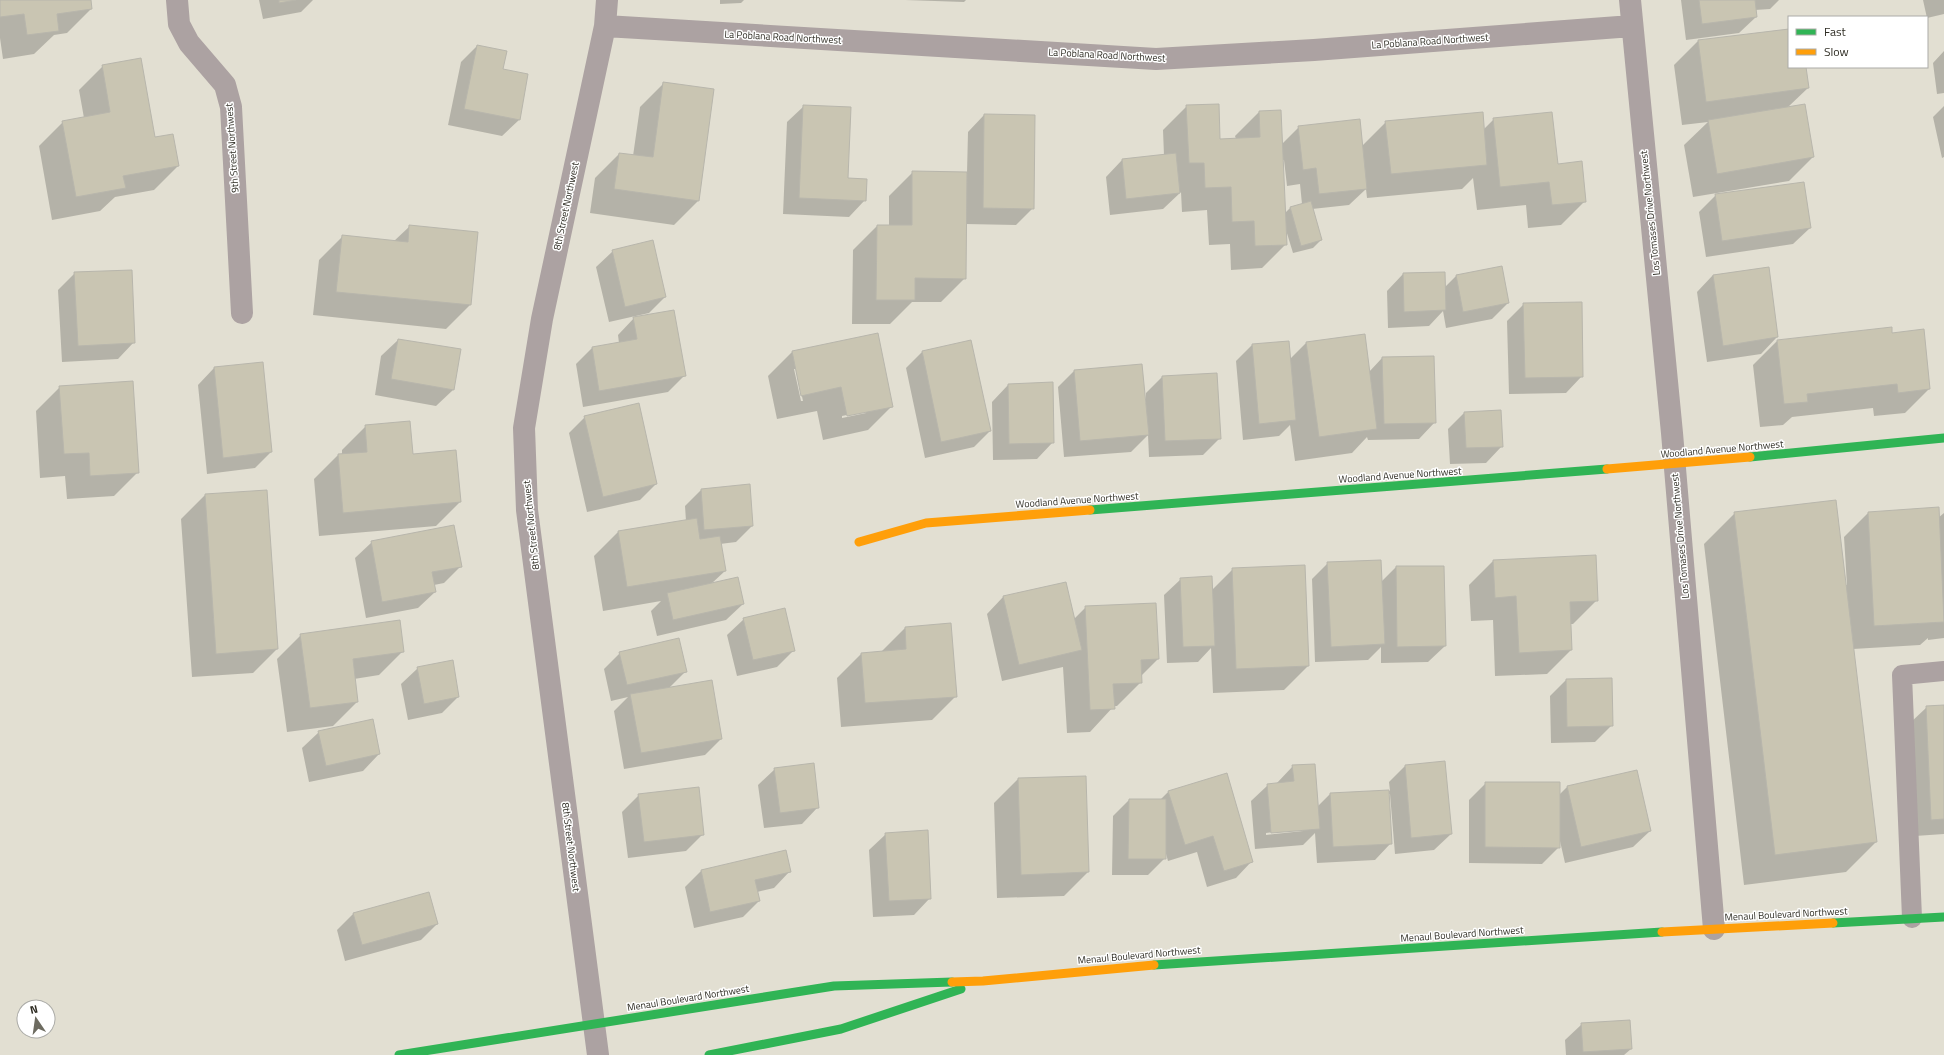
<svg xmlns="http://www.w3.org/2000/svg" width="1944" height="1055" viewBox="0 0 1944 1055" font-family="'Titillium Web',sans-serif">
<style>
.shadow{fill:#0003;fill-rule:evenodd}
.building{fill:#c9c5b2;stroke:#b8b6ac}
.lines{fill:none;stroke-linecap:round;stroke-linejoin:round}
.lane{stroke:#aca2a2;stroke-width:20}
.street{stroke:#aca2a2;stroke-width:22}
.fast{stroke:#30b455;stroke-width:9}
.slow{stroke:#ff9f0a;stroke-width:9}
.labels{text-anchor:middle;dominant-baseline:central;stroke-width:3;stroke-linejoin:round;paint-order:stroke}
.street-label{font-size:10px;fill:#2e2c23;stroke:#fff}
</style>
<rect width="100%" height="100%" fill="#e2dfd2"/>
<path class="shadow" d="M0,0H90L91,9L67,33L54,35L34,54L3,59L0,38Z
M259,0H313L301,12L263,19Z
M720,0H744L741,3L720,4Z
M905,0H966L964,2Z
M1681,0H1779L1770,9L1755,10L1756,17L1739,33L1686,40Z
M1923,0H1944V14L1927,18Z
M1789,30V67H1805L1808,88L1788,107L1813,157L1789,181L1693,197L1684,145L1708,122L1682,125L1674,65L1698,41Z
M477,46L502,70L527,75L519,120L502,136L448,125L461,62Z
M1944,51V93L1937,94L1933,63Z
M103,66L154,138L178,166L154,190L115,197L100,211L52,220L39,146L63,122L84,118L79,90Z
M664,83L698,201L674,225L590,213L595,178L619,154L633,156L640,107Z
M804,106L847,179L865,200L849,217L783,214L787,122Z
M1187,106L1219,140L1236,139L1235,136L1259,112L1282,144L1299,127L1362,146L1386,122L1483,130L1494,119L1557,165L1585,201L1561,225L1528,228L1526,205L1477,210L1473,178L1462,189L1367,198L1366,189L1349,205L1312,209L1321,240L1313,248L1293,253L1286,230V244L1262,268L1231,270L1230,244L1209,245L1207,210L1182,212L1181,192L1163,209L1110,215L1106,177L1122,160L1164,156L1163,130ZM1282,160H1284L1287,186L1300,184L1302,204L1290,208L1285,213Z
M1944,106V157L1942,158L1933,117Z
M984,115L1033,208L1016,225L965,224V278L941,302H912L890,324H852L853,250L877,226H889V196L913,172L967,173L968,132Z
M1716,195L1810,228L1793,244L1706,257L1699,212Z
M410,226L470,305L446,329L313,315L319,260L343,236L393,242Z
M613,251L665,297L649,313L609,322L596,267Z
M1501,267L1508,303L1492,319L1446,328L1443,311L1429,326L1388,328L1387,291L1403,274L1444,288L1456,276Z
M1768,268L1777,337L1761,354L1707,362L1697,292L1713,275Z
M75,273L134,342L118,359L62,362L58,290Z
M1524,304L1582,376L1566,393L1509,394L1507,321Z
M635,317L684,376L668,392L583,407L576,364L592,348L619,343L618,335Z
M1891,329V334L1929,389L1905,413L1874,416L1873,408L1792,417L1783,425L1760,427L1753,365L1777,341Z
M398,340L453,390L436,406L375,395L381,356Z
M1306,343L1369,372L1382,358L1435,422L1419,439L1368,440L1367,437L1352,453L1295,461L1290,425L1279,436L1243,440L1236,361L1252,345L1290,359Z
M792,352L892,406L868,430L823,440L817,411L777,419L768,376ZM794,369H796L803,401H801ZM866,411V413L842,418V416Z
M922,352L990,431L974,447L925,458L906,368Z
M262,363L271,452L255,468L207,474L198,385L214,368Z
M1074,371L1145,403H1146V393L1162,377L1220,438L1203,455L1149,457L1148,435L1131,452L1064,457L1058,387Z
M1052,383L1053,442L1037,459L993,460L992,402L1008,385Z
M60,387L138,472L114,496L67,499L65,476L40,478L36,411Z
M1464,413L1502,446L1486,463L1450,464L1448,429Z
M585,417L656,484L640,500L587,512L569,433Z
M366,426L412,455L460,502L436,526L319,536L314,479L338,455H342V450Z
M749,485L752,526L736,542L720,544L725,571L711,584L743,604L726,620L657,636L651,611L661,601L603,611L594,556L618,532L686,521L685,506L701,490Z
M205,495L277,649L253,673L192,677L181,519Z
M1735,513L1845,585H1847L1844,537L1868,513L1938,518L1944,513V638L1928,640V638L1920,645L1853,649L1876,842L1846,872L1744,885L1704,544Z
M372,542L460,567L444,583L434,585L435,592L418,608L366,618L355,558Z
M1493,561L1597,600L1573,624H1570L1571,650L1547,674L1495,676L1493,620L1471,621L1469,585Z
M1328,563L1381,582L1396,567H1443L1445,646L1428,662L1381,663V647L1368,660L1315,662L1312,579Z
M1233,569L1308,666L1284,690L1213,693L1211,648L1198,662L1167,663L1164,595L1181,579L1211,591Z
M1003,597L1074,619L1086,607L1158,659L1141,676V682L1117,706H1114L1090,732L1067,733L1063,667L1002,681L987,614Z
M744,619L794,650L777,667L737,676L727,635Z
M905,628L956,696L932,720L841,727L837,678L861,654L881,652Z
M301,635L403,651L379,675L354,679L357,702L333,726L287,732L277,659Z
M620,653L686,671L669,688L721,739L705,755L624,769L614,711L628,697L611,701L604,669Z
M418,668L458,697L442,713L408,720L401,684Z
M1566,680L1612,725L1595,742L1551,743L1550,696Z
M1944,706V834L1915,836L1910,723L1927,707Z
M372,720L379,754L363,771L309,782L302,748L319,732Z
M1293,766L1317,807L1330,794L1390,791L1389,782L1405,766L1451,834L1434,850L1395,854L1390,794H1388L1391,843L1375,860L1317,863L1315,833L1303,845L1255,849L1251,801L1268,785L1276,784ZM1303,829V831L1266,835V833Z
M775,769L818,807L802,824L764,828L758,785Z
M1085,777L1088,872L1064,896L997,898L994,803L1018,779Z
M1486,783L1559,795L1567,787L1650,831L1633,847L1565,863L1560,841L1559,847L1542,864L1469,863V800Z
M1169,791L1252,861L1236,878L1207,887L1197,852L1168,861L1165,850V858L1148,875H1112L1113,816L1129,800H1160Z
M639,795L703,834L686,851L628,858L622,812Z
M886,834L930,898L914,915L873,917L869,850Z
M786,852L790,871L774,888L757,892L759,901L743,917L694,928L685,887L701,871Z
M353,914L437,924L421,940L345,961L337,930Z
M1582,1024L1631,1049L1624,1055H1566L1565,1040Z"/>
<path class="building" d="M0,0H91L92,9L57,14L59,31L27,35L24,14L0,17Z
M279,0H296L279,3Z
M1699,0H1755L1757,17L1702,24Z
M1789,29V67H1806L1809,88L1706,102L1698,40Z
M477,45L507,51L503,69L528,74L520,120L464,109Z
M141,58L155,137L173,134L179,166L123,176L126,188L76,197L62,121L110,112L102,65Z
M663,82L714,89L699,201L614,189L619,153L653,157Z
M1219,104L1220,139L1260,137L1259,111L1281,110L1287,245L1255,246L1254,221L1232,222L1231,187L1205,188L1204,163H1189L1186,105Z
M1805,104L1814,157L1717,174L1708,120Z
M803,105L851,107L848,178L867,179L866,201L799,198Z
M1483,112L1487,165L1391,174L1385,121Z
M1552,112L1558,164L1582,161L1586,202L1552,205L1549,182L1500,187L1493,118Z
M984,114L1035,115L1034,209L983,208Z
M1360,119L1367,189L1319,194L1316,168L1303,170L1298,126Z
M1176,153L1180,193L1126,199L1122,159Z
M912,171L967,172L966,279L915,278V300H876L877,225H912Z
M1804,182L1811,228L1722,241L1715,194Z
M1311,201L1322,240L1301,246L1290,207Z
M409,225L478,232L471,305L336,292L342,235L408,242Z
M653,240L666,297L625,307L612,250Z
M1502,266L1509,303L1463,312L1456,275Z
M1769,267L1778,337L1723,346L1713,275Z
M132,270L135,343L78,346L74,272Z
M1445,272L1446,310L1404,312L1403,273Z
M1582,302L1583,377L1525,378L1523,303Z
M674,310L686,376L599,391L592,347L637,339L633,317Z
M1892,327V333L1924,329L1930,389L1898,393L1897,384L1807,394L1808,402L1784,404L1777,340Z
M878,333L893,407L847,416L841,387L801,396L792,351Z
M1365,334L1377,429L1319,437L1306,342Z
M398,339L461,349L454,390L391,379Z
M971,340L991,431L941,442L922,351Z
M1289,341L1296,420L1259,424L1252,344Z
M1434,356L1436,423L1384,424L1382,357Z
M263,362L272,452L223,458L214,367Z
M1142,364L1149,435L1080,441L1074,370Z
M1217,373L1221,439L1165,441L1162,376Z
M133,381L139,473L90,476L89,453L64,454L59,386Z
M1053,382L1054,443L1009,444L1008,384Z
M639,403L657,484L603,497L584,416Z
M1501,410L1503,447L1466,448L1464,412Z
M410,421L413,454L456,450L461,502L343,513L338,454L367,452L365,425Z
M750,484L753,526L704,530L701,489Z
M267,490L278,649L216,654L205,494Z
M1836,500L1877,842L1775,855L1734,512Z
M1939,507L1944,622L1874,626L1868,512Z
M697,518L700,539L720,536L726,571L627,587L618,531Z
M454,525L462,567L432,572L436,592L382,602L371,541Z
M1596,555L1598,601L1570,602L1572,650L1519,653L1516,596L1495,598L1493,560Z
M1381,560L1385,644L1331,647L1327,562Z
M1305,565L1309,666L1236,669L1232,568Z
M1396,566H1444L1446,646L1397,647Z
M1212,576L1215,646L1183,647L1180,578Z
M738,577L744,604L673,620L667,593Z
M1066,582L1082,650L1019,665L1003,596Z
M1156,603L1159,659L1141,660L1142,683L1113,684L1115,709L1090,710L1085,606Z
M785,608L795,651L753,660L743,618Z
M400,620L404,652L353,659L358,702L310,708L300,634Z
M951,623L957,697L865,703L861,653L906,649L905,627Z
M679,638L687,672L627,685L619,652Z
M453,660L459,697L424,704L417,667Z
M1612,678L1613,726L1567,727L1566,679Z
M712,680L722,739L641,753L630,694Z
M1944,705V819L1931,820L1926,706Z
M373,719L380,754L326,766L318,731Z
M1445,761L1452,834L1411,838L1405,765Z
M814,763L819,808L780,813L774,768Z
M1315,764L1320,829L1271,833L1267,784L1294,781L1292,765Z
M1637,770L1651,831L1581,847L1567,786Z
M1227,773L1253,862L1224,871L1213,836L1185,845L1168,791Z
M1086,776L1089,872L1021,875L1018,778Z
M1485,782H1560V848L1485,847Z
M699,787L704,835L644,842L638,794Z
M1389,790L1392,844L1333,847L1330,793Z
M1129,799H1166V859H1128Z
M928,830L931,899L889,901L885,833Z
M786,850L791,872L755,880L760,901L710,912L701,870Z
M429,892L438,924L362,945L353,913Z
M1630,1020L1632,1049L1583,1052L1581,1023Z"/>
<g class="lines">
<path class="lane" d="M1912,918L1902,675L1944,671"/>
<path class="street" d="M177,0L179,24L189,43L225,85L231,107L242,313
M1630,0L1672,433L1714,929
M605,26L1156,59L1314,50L1632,26
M598,1055L527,510L524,428L542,319L605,26L607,0"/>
<path class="fast" d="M1750,457L1944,438
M1090,510L1607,469
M1833,923L1944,917
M1154,965L1662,932
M399,1055L834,986L952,982
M709,1055L841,1029L961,989"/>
<path class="slow" d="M1607,469L1750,457
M859,542L926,523L1090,510
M1662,932L1833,923
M952,982L983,981L1154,965"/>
</g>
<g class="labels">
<g class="street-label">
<text transform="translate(783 37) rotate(3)">La Poblana Road Northwest</text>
<text transform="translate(1430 41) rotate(-4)">La Poblana Road Northwest</text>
<text transform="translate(1107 55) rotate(3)">La Poblana Road Northwest</text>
<text transform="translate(232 148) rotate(-94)">9th Street Northwest</text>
<text transform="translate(566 206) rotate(-78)">8th Street Northwest</text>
<text transform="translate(1650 213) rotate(-96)">Los Tomases Drive Northwest</text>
<text transform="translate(1722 449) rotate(-5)">Woodland Avenue Northwest</text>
<text transform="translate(1400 475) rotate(-4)">Woodland Avenue Northwest</text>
<text transform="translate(1077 500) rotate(-4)">Woodland Avenue Northwest</text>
<text transform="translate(531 525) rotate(-96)">8th Street Northwest</text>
<text transform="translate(1680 536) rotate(-95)">Los Tomases Drive Northwest</text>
<text transform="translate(571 847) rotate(83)">8th Street Northwest</text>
<text transform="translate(1786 914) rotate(-3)">Menaul Boulevard Northwest</text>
<text transform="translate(1462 934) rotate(-4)">Menaul Boulevard Northwest</text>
<text transform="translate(1139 955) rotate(-5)">Menaul Boulevard Northwest</text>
<text transform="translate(688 998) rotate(-9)">Menaul Boulevard Northwest</text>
</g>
</g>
<rect x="1788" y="16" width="140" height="52" fill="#ffffff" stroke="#ababa7"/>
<rect x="1796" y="29" width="20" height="6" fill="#30b455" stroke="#ababa7"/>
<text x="1824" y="36" font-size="12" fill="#2e2c23">Fast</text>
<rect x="1796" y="49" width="20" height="6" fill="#ff9f0a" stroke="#ababa7"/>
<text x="1824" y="56" font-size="12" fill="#2e2c23">Slow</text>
<g transform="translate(36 1019) rotate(347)"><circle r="19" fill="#ffffff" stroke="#ababa7"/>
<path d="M0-3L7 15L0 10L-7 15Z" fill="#6d6b60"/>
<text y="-6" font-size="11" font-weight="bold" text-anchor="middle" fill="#2e2c23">N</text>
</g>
</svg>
